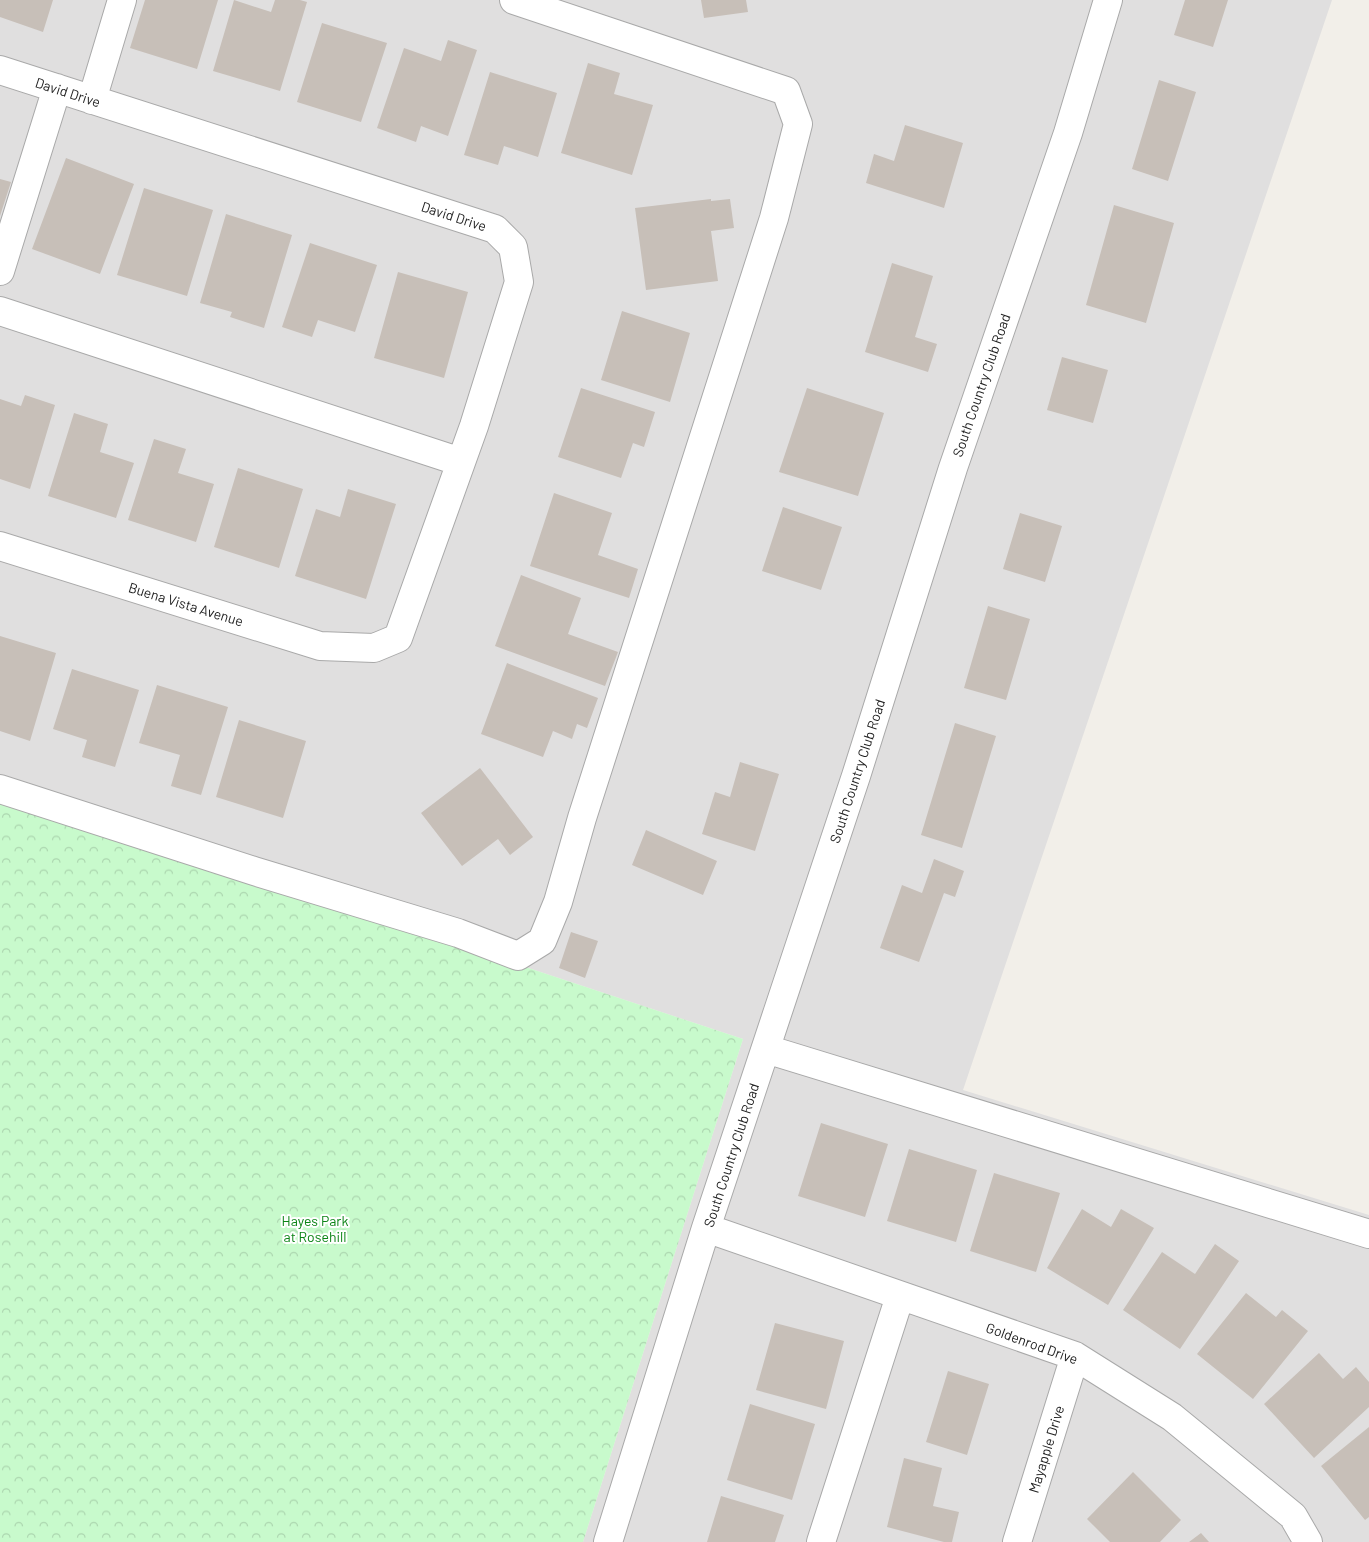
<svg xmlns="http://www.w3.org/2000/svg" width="1369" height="1542" viewBox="0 0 1369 1542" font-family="Barlow,sans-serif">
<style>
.residential{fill:#e0dfdf}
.park{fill:url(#park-crowns)}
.building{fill:#c7bfb8}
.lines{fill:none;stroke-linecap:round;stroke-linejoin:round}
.minor-casing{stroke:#a9a9a9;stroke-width:30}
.minor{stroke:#fff;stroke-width:28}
.labels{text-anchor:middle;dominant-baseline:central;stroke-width:4;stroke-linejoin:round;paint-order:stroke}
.street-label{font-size:14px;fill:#222;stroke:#fff}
.park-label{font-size:14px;fill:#0c8416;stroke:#fff}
</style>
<defs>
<pattern id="park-crowns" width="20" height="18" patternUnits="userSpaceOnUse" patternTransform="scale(1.25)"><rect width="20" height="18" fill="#c8facc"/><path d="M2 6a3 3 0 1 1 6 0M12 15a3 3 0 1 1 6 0" fill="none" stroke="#acd6af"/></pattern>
</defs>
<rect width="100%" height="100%" fill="#f2efe9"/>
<path class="residential" d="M0,0H1332L963,1090L1369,1215V1542H583L743,1039L0,793Z"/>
<path class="park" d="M0,793L743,1039L583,1542H0Z"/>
<path class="building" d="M0,0H53L43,32L0,17Z
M145,0H218L197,69L130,48Z
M234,0L271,12L275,0H300L307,2L280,91L213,71Z
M701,0H746L748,12L704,18Z
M1185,0H1228L1213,47L1174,35Z
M322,23L387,43L361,122L297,102Z
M448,40L477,50L448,136L421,126L416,142L377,128L404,48L441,61Z
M588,63L620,73L614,94L653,105L632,175L561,153Z
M490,72L557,93L538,157L504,146L498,165L464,155Z
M1159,80L1196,92L1168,181L1132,169Z
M905,125L963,143L944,208L866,183L874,154L894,161Z
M66,158L134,184L100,274L32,249Z
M0,179L11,182L0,216Z
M144,188L213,210L187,296L117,275Z
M711,199V201L730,199L734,228L711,231L718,281L646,290L635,208Z
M1114,205L1174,223L1146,323L1086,305Z
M226,214L292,235L264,328L230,317L232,312L200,303Z
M310,243L377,265L355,332L318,320L312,337L282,327Z
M892,263L933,276L915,337L937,344L928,372L865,352Z
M398,272L468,292L444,378L374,358Z
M622,311L690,333L670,402L601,380Z
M1062,357L1108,370L1093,423L1047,410Z
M581,388L655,412L644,447L633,443L621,478L558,457Z
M807,388L884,413L858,496L779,472Z
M25,395L55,405L30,489L0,479V399L21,406Z
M74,413L108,424L100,452L134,463L116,518L48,496Z
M154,439L186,449L178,473L214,484L196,542L128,520Z
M238,468L303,489L279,568L214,547Z
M348,489L396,504L366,599L295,576L316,509L340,517Z
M554,493L612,513L598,555L638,569L629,598L530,566Z
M783,507L842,527L821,590L762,571Z
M1020,513L1062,526L1045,582L1003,569Z
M521,575L581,598L568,634L618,652L605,686L495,646Z
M988,606L1030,619L1006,700L964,688Z
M0,636L56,653L30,741L0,731Z
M507,663L598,698L587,728L577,724L572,739L553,731L543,757L481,734Z
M72,669L139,690L115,767L82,757L87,740L53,729Z
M157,685L228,707L201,795L171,786L180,755L139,743Z
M239,720L306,741L283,818L216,797Z
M955,723L996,736L962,848L921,835Z
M740,762L779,774L755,851L702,834L715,792L730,797Z
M480,768L533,837L510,855L498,839L462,866L421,813Z
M646,830L717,861L703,895L632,865Z
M934,859L964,871L955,897L944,893L919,962L880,948L902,885L922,893Z
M571,932L598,941L585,978L559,968Z
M821,1123L888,1144L865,1217L798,1196Z
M909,1149L977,1170L956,1242L887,1221Z
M994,1173L1060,1193L1036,1272L970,1251Z
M1082,1209L1111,1227L1121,1209L1154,1228L1108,1305L1047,1268Z
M1215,1244L1239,1261L1180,1349L1123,1310L1162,1252L1195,1274Z
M1246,1293L1276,1317L1282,1310L1308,1331L1253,1399L1197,1354Z
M775,1323L844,1341L826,1409L756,1390Z
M1319,1353L1343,1379L1356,1367L1369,1382V1407L1314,1458L1264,1404Z
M948,1371L989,1384L967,1455L926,1442Z
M750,1404L815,1424L792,1500L727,1480Z
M1369,1427V1517L1365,1520L1321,1466Z
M904,1458L942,1468L933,1506L959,1512L952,1542H944L887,1527Z
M1133,1472L1181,1520L1160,1542H1110L1087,1519Z
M721,1496L784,1515L775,1542H707Z
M1201,1533L1209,1542H1189Z"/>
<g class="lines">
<defs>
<path id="minor" d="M0,70L495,229L513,247L519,282L474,426L398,638L374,648L320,646L0,546
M92,100L122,0
M0,271L57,88
M0,311L461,462
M0,789L254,871L458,933L518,956L542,941L558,902L582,818L774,218L798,124L786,91L514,0
M766,1049L1369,1234
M706,1228L1075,1356L1172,1417L1293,1516L1308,1542
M608,1542L706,1228L856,776L953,468L1068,133L1108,0
M821,1542L900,1296
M1017,1542L1075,1356"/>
</defs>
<use href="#minor" class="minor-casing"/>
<use href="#minor" class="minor"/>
</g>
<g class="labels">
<g class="street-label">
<text transform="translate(68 92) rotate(18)">David Drive</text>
<text transform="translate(454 216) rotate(18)">David Drive</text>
<text transform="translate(981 385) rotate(-71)">South Country Club Road</text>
<text transform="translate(186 604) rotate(17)">Buena Vista Avenue</text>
<text transform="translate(857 771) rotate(-72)">South Country Club Road</text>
<text transform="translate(731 1155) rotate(-72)">South Country Club Road</text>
<text transform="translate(1032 1343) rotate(20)">Goldenrod Drive</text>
<text transform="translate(1046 1449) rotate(-73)">Mayapple Drive</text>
</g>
<g class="park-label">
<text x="315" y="1220">Hayes Park<tspan x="315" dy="16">at Rosehill</tspan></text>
</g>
</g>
</svg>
